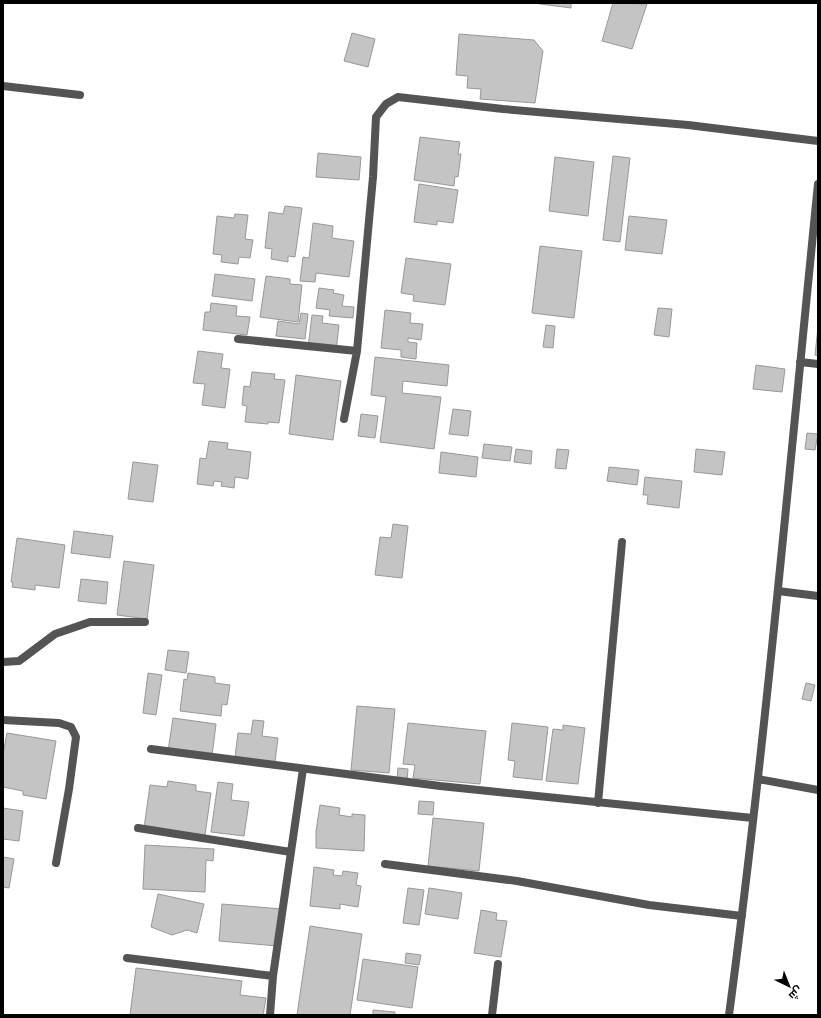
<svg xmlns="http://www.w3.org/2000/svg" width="821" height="1018" viewBox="0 0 821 1018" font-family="Commissioner,Cairo,sans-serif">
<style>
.building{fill:#c4c4c4;stroke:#989898}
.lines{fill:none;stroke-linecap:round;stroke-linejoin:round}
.minor{stroke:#545454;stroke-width:8}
</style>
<rect width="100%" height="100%" fill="#fff"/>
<path class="building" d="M533,3H571V8Z
M613,3L647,4L632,49L602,41Z
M352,33L375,39L368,67L344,61Z
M459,34L534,40L543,51L535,103L480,99L481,89L467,88L468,76L456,75Z
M420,137L460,142L458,154H461L458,177L455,176L454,186L414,180Z
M318,153L361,157L359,180L316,177Z
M613,156L630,158L620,242L603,240Z
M555,157L594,162L588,216L549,211Z
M419,184L458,190L453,223L437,221V225L414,222Z
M285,206L302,208L295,257L288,256V262L271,259L272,249L265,248L269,212L283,214Z
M235,214L248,215L245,239L253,240L250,258L239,257L238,264L221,262L222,255L213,254L217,216L234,218Z
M629,216L667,220L662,254L625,250Z
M313,223L333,226L332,238L354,241L349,277L316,273L315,282L300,281L303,257L309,258Z
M540,246L582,251L574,318L532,313Z
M406,258L451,264L445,305L413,301L414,295L401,293Z
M215,274L255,279L252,301L212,296Z
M266,276L290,279V284L302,285L298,322L260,317Z
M319,288L334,290L333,293L344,295L342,306L354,307L353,318L329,316L330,310L316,308Z
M211,303L237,306L236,316L250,317L247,335L203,330L205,312H210Z
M658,308L672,309L669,337L654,335Z
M385,310L411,313L410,323L423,324L421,340L408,338V342L417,343L416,359L401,357V350L381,348Z
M301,313L308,314L305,339L276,336L278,321L299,324Z
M312,315L323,316L322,323L339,325L336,352L308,348Z
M546,325L555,326L553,348L543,347Z
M818,327V356L815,355Z
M198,351L223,354L221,368L230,369L225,408L202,405L205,384L193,383Z
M375,357L449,365L447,386L403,381L402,393L441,397L434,449L380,442L386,397L371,395Z
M756,365L785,369L782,392L753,389Z
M252,372L275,374L274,379L285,380L279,423L268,422V424L245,422L247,406L242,405L244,386L250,387Z
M296,375L341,381L333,440L289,434Z
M453,409L471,411L468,436L449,434Z
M361,414L378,416L375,438L358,436Z
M807,433L818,434L815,450L805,449Z
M209,441L228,443L227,449L251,452L248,479L235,477L234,488L221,486L222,482L214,481L213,486L197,484L200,458L206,459Z
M484,444L512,447L510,461L482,458Z
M516,449L532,451L531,464L514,462Z
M557,449L569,450L566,469L555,468Z
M696,449L725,452L722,475L694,472Z
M441,452L478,457L476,477L439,473Z
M133,462L158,465L153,502L128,499Z
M609,467L639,470L637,485L607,481Z
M645,477L682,481L679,508L647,504L648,495H643Z
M393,524L408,526L402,578L375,575L380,537L391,538Z
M74,531L113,536L110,558L71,553Z
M17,538L65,545L59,588L35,585V590L12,587L13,582H11Z
M124,561L154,565L147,619L117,615Z
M81,579L108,582L106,604L78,601Z
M168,650L189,652L186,673L165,670Z
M148,673L162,675L156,715L143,713Z
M188,673L215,677V683L230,685L227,705L222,704L221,716L180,711L184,679L187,680Z
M806,683L815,685L811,701L802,699Z
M357,706L395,709L389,773L351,770Z
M173,718L216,724L212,756L168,751Z
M253,720L264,721L262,736L278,738L275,762L235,757L238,733L251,734Z
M408,723L486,731L480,784L413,778L415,765L403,764Z
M512,723L548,727L542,780L513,777L515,761L508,760Z
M563,725L585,728L578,784L546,781L553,729L563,730Z
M7,733L56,741L46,799L23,795V791L3,787V754Z
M398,768L408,769L407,781L397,779Z
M168,781L196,785V791L211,793L205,835L144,828L150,785L167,787Z
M218,782L233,784L231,800L249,802L244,836L211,832Z
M419,801L434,802L433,815L418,814Z
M320,805L340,808L339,815L352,817V814L365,815L364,851L316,848V831Z
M3,808L23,811L19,841L3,839Z
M433,818L484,823L479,871L428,866Z
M145,845L214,849L213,861L206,860L205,892L143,889Z
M3,857L14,859L9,888L3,887Z
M314,867L334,870L333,875L342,876L343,871L358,873L356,885L361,886L358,907L340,904V909L310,906Z
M408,888L424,890L419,925L403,923Z
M429,888L462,893L458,919L425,914Z
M158,894L204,904L197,933L187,930L172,935L151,927Z
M222,904L282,909L278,946L219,941Z
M481,910L497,913L496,920L507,921L501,957L474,953Z
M310,926L362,934L350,1015H297Z
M406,953L421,955L419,965L405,963Z
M363,959L418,967L412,1008L357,1000Z
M136,968L242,981L240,995L266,998L263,1015H130Z
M373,1010L395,1012V1015H373Z"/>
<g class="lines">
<path class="minor" d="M3,86L80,95
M238,339L357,351
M800,362L818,364
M344,419L357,351L373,177L376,117L386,104L398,97L503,109L688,125L818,141
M778,591L818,596
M3,662L19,661L55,634L90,622H145
M3,720L59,723L71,727L76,737L69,789L56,863
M151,749L440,786L753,818
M758,779L818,790
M598,803L622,542
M138,828L291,852
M385,864L517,881L649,905L742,916
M127,958L273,976
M270,1015L273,976L303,769
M492,1015L498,964
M729,1015C766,739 790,461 818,184"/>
</g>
<rect width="821" height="1018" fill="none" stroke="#000000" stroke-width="8"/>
<g transform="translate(789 986) rotate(137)" stroke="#ffffff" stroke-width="3" paint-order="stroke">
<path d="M0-3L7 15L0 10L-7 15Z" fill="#000000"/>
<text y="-6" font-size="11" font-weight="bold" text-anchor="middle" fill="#000000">ش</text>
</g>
</svg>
